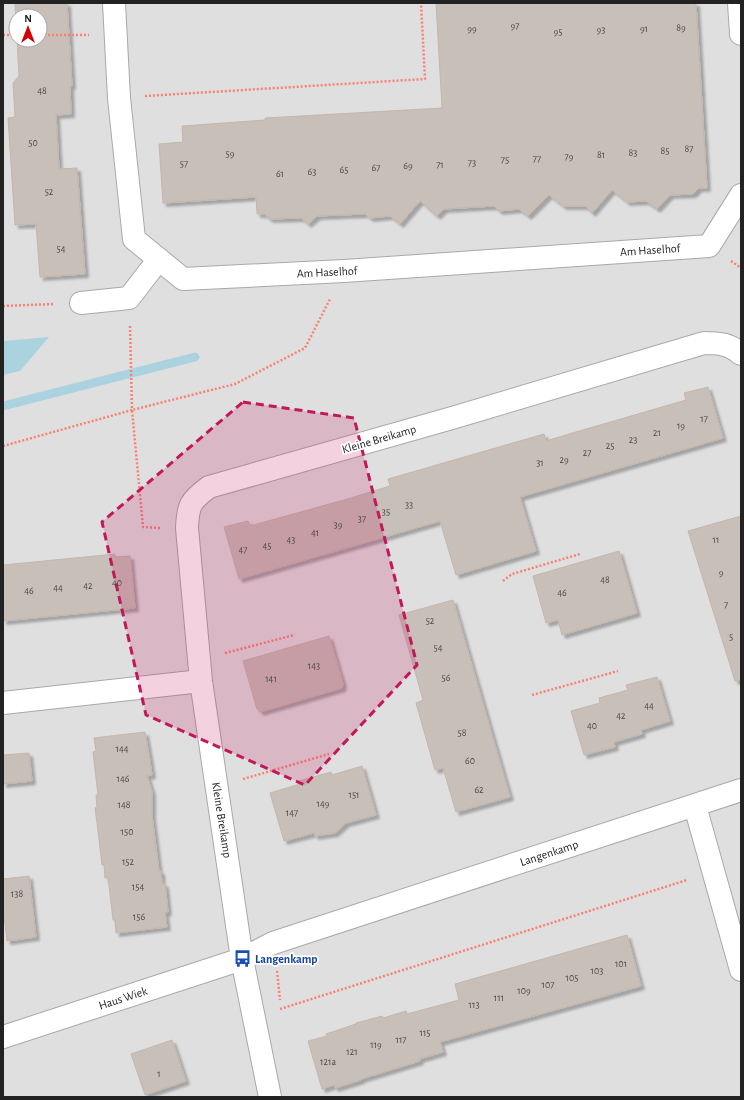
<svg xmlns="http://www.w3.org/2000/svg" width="744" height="1100" viewBox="0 0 744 1100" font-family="'Alegreya Sans',sans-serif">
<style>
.residential{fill:#e0dfdf;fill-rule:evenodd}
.water{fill:#aad3df}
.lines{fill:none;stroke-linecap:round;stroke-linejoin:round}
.stream{stroke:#aad3df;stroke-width:9}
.building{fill:#c7bfb8;stroke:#c4b6ab;filter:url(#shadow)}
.minor-casing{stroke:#a9a9a9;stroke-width:24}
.path{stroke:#fa8072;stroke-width:2.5;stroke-dasharray:2 2;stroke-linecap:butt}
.minor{stroke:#fff;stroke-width:22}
.marked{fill:#c2185b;fill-opacity:0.2;stroke:#c2185b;stroke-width:3;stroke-dasharray:8 5;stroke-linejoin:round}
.labels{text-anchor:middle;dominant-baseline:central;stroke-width:3.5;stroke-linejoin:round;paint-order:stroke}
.number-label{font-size:10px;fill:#4b4948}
.street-label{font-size:12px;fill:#222;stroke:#fff}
.transit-label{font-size:12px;font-weight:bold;fill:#164399;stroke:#fff;text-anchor:start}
</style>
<defs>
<filter id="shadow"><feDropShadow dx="3.5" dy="3.5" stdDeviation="1" flood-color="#0004"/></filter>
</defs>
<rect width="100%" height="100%" fill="#f2efe9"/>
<path class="residential" d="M3,3H741V1097H3ZM16,16H40V40H16Z"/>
<path class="water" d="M49,337L20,371L3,375V341Z"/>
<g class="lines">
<path class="stream" d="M3,406L195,357"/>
</g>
<path class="building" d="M15,3H67L72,86H70L71,114L56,115L59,169L77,168L85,274L40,277L36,224L15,225L8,118L15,117L13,83L19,76L17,40H40V16H16V25Z
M436,3H696L707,188H699L693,194L670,195L657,209L646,201L627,202L612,190L592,213L585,206H563L549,195L528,216L519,209L499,211L494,206L444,209L437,216L420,201L400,224L390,216L370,218L365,214L317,216L308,224L301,218L270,219L264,214H257L256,197L163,203L159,144L183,142L182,126L265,120V118L442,108Z
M708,387L723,438L520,497L536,551L456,575L440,521L239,579L224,527L248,521L250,526L344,500L390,486L388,479L544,434L546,441L569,434L686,400L684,393Z
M741,516V680L735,681L688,531Z
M619,551L637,613L562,635L558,620L546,623L533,576Z
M115,554V557L130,556L135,608L3,621V565Z
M453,600L510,797L456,812L443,768L435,770L416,703L423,700L399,615Z
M329,636L343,684L342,688L260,712L259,709H257L243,661Z
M657,677L670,721L641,730L642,734L614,742L615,747L584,755L571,711L600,703L599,698L628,690L626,685Z
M145,732L150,761L152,775L147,776L152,792V816L159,871H161L162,884H165L168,912L165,913L167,927L116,933L115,920H113L108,877L105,878L104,865H102L97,823L95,808L97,807L96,795H98L93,752L96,751L94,738Z
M29,753L32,781L3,784V755Z
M362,766L376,815L346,823L335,833L315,836L314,833L284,841L270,793L300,784L299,781L331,772L332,775Z
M29,876L36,937L7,941L3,909V879Z
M627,935L641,986L440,1042L443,1052L419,1059L420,1061L361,1079V1080L335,1088L334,1085L322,1089L308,1041L327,1036L326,1034L356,1024V1023L382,1016L383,1018L406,1011L407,1014L459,1000L455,984Z
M172,1040L186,1081L145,1095L131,1054Z"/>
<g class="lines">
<defs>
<path id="minor" d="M114,3L119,98L134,239L183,279L344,271L709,246L741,195
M739,3L741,34
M81,303L129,298L159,259
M3,703L201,681
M695,806L741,970
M3,1037L242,959L201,681L187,528C188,505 190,501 209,487L452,418L704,343C719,343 730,344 741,354
M270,1097L242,959L273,943L741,790"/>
</defs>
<use href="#minor" class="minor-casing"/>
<path class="path" d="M3,35H16
M40,35H89
M145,96L425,79L421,3
M731,261L741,268
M3,306L55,304
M3,446L132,410L130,325
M160,528L143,527L132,410L235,384L305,348L330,299
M503,581L512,574L580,554
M225,653L294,635
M532,695L618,671
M243,779L329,754
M277,971L280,1000
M280,1009L687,880"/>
<use href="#minor" class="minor"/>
</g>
<path class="marked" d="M243,402L354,418L417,665L305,785L146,715L102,522Z"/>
<defs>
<symbol id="bus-bare" viewBox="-9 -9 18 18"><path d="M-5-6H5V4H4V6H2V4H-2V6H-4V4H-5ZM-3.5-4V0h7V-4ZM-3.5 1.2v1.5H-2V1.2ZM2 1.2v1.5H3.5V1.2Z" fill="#1a4fb4" stroke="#fff" stroke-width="2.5" paint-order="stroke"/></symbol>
</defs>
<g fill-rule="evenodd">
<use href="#bus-bare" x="230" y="946" width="25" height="25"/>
</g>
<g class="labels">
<g class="number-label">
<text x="515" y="26">97</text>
<text x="681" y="28">89</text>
<text x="472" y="29">99</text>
<text x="644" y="29">91</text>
<text x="601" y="30">93</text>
<text x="558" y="32">95</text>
<text x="42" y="91">48</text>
<text x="33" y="143">50</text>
<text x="689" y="149">87</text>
<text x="665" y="151">85</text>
<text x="633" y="153">83</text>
<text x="230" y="154">59</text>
<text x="601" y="155">81</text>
<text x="569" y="157">79</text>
<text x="537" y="159">77</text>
<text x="505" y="160">75</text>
<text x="472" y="163">73</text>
<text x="184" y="164">57</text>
<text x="440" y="165">71</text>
<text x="408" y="166">69</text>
<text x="376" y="168">67</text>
<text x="344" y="170">65</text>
<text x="312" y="172">63</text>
<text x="280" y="174">61</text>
<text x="49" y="192">52</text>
<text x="61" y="249">54</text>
<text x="704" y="419">17</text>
<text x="681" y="426">19</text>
<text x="657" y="433">21</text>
<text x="633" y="440">23</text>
<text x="610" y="446">25</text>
<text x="587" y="453">27</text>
<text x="564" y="460">29</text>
<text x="540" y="463">31</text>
<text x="409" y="505">33</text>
<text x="386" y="512">35</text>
<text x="362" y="519">37</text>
<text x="338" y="525">39</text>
<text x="315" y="533">41</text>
<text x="291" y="540">43</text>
<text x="716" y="540">11</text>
<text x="267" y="546">45</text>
<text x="243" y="550">47</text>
<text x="721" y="573">9</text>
<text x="605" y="580">48</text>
<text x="117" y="583">40</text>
<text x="88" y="586">42</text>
<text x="58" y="588">44</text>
<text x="29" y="591">46</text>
<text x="562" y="593">46</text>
<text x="726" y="605">7</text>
<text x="430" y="621">52</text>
<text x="731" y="637">5</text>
<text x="438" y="648">54</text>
<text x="314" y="666">143</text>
<text x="446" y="678">56</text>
<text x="271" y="679">141</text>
<text x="649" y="706">44</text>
<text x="621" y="716">42</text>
<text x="592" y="726">40</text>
<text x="462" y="733">58</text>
<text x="122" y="749">144</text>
<text x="470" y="761">60</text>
<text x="123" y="779">146</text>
<text x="479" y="790">62</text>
<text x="354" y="795">151</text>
<text x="323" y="804">149</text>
<text x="124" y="805">148</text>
<text x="292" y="813">147</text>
<text x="127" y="832">150</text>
<text x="128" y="862">152</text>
<text x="138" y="887">154</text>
<text x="17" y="894">138</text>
<text x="139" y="917">156</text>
<text x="621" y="964">101</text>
<text x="597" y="971">103</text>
<text x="572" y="978">105</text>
<text x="548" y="985">107</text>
<text x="524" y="991">109</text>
<text x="499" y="998">111</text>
<text x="474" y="1005">113</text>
<text x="425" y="1033">115</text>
<text x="401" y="1040">117</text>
<text x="376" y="1045">119</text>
<text x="352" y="1052">121</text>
<text x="328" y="1062">121a</text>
<text x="159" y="1074">1</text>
</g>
<g class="street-label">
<text transform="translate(650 250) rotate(-4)">Am Haselhof</text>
<text transform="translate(327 272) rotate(-3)">Am Haselhof</text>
<text transform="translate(379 439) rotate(-16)">Kleine Breikamp</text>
<text transform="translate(222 820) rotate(81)">Kleine Breikamp</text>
<text transform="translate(549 853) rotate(-18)">Langenkamp</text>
<text transform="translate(123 998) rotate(-18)">Haus Wiek</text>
</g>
<g class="transit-label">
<text x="255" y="959">Langenkamp</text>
</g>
</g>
<rect width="744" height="1100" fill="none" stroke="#222222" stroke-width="8"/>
<g transform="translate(28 28)"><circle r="19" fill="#ffffff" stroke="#a7a7a7"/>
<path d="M0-3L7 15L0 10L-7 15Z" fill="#d40000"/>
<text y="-6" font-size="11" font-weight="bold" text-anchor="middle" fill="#222222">N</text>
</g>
</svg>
